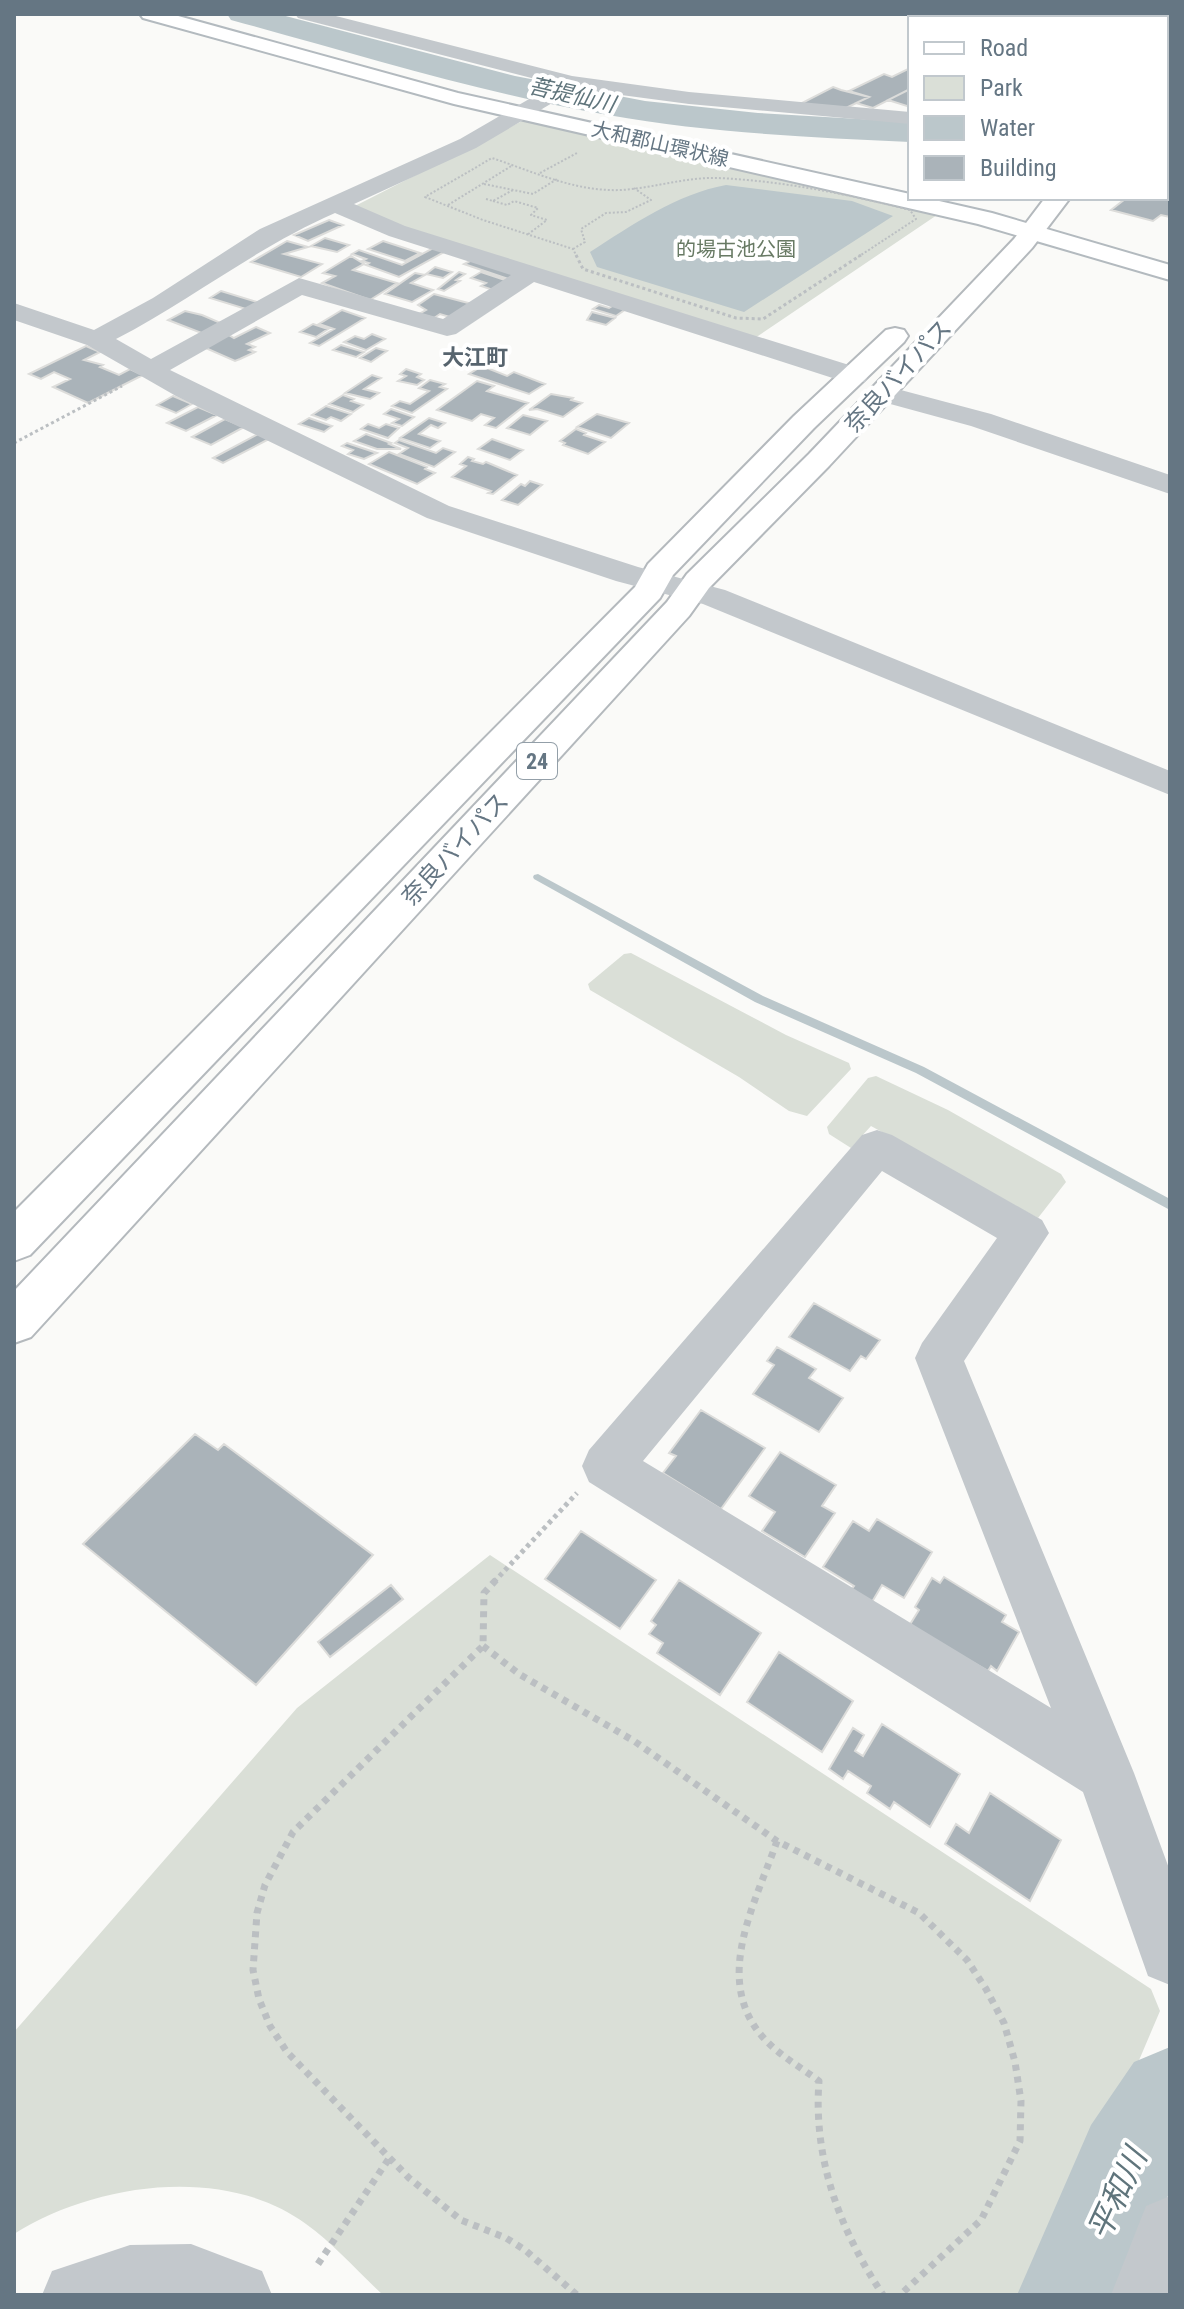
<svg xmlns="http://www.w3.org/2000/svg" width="1184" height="2309" viewBox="0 0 1184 2309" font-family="'Roboto Condensed','Noto Sans JP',sans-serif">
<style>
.green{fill:#dadfd7}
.water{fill:#bbc7cb}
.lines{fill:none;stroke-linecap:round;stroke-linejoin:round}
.stream{fill:#bbc7cb;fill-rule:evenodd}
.river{fill:#bbc7cb;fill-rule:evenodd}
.building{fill:#aab3b9;stroke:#dcdcda;stroke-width:2}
.minor-tunnel{stroke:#d5d9db;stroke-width:21;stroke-dasharray:21 11;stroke-linecap:butt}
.secondary-casing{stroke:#b3babf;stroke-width:4}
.trunk-casing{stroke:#b4b9bd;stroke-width:4}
.path-far3{stroke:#bbbfc2;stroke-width:2;stroke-dasharray:2 2;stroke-linecap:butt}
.path-far2{stroke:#bbbfc2;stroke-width:3;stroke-dasharray:3 3;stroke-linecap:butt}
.path-far1{stroke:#bbbfc2;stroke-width:5;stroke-dasharray:4 4;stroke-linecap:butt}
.path{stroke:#bbbfc2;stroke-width:7;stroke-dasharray:6 6;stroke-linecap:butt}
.minor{fill:#c3c8cc;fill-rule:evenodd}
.tertiary{fill:#c3c8cc;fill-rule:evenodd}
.secondary{fill:#fff;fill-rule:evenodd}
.trunk{fill:#fff;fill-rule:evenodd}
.labels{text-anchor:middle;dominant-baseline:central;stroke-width:8;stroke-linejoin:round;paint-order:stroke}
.far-street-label{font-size:20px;fill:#657683;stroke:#fff}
.far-park-label{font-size:20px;fill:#687a64;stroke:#fff}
.far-water-label{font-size:22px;font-style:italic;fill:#60757c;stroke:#fff}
.far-neighbourhood-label{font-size:22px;font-weight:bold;fill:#57646e;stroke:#fff}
.shield{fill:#fff;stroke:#939fa8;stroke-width:2}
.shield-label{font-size:22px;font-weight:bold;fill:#657683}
.street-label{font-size:24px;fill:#657683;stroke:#fff}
.near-water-label{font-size:32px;font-style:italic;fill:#60757c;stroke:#fff}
</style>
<rect width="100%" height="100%" fill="#fafaf8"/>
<path class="green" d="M524,120L873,195L937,215L752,340L400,228L355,206Z
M631,953L786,1035L849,1063L851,1069L807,1116L789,1111L739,1077L590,990L588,984L624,954Z
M876,1076L948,1110L1061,1174L1066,1182L1038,1218L871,1126L851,1148L829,1134L827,1127L868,1078Z
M490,1555L1151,1989L1160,2011L1039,2295H383C358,2272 334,2244 306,2224C225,2164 94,2183 14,2234V2032L297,1708Z"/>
<path class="water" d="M726,185L852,201L893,216L744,312L597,267L590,252C632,225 677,194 726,185Z"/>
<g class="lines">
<path class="stream" d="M538,874L763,996L924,1067L1170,1199V1210L916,1073L755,1002L534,879L533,877L534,875Z"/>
<path class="river" d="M227,14H278L515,76L645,101L758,113L910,122V142C809,137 708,133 608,115C480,93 356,54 231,20Z
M1166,144L1170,145V167L1166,166Z
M1170,2047V2191L1127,2295H1017L1091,2125L1134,2062Z"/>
</g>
<path class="building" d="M910,68V89L873,108L856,103L869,97L849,91L884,74L892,77Z
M833,87L841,90L869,97L846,108L800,104Z
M910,89V107L888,100Z
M1166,188H1170V217L1161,215L1153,221L1111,210L1125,199L1122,198H1166Z
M329,220L343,225L308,241L294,235Z
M325,238L349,245L337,252L311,246Z
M287,241L308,247L284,254L322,264L301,277L251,262Z
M383,241L420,253L405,261L368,249Z
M435,247L446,251L399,277L366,265L369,263L362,261L366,259L352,254L359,250L402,265Z
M351,256L364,264L353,270L397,283L370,300L322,283L335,276L323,273Z
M472,260L519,275L511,280L464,264Z
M435,267L452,272L443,278L426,274Z
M459,272L465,274L456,280L460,281L444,291L438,289Z
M481,272L508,281L493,290L481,286L486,283L471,278Z
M415,273L425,275L411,283L433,290L412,302L385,294Z
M221,291L260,303L249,310L210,298Z
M434,294L472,304L453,318L440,314L434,318L419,314L426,310L418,305Z
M599,305L609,308L614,305L626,309L616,316L593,309Z
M342,310L365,318L319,346L310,343L334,329L319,324Z
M185,311L202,315L223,324L204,334L168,320Z
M592,312L615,318L606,325L587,320Z
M313,324L328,329L316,337L300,332Z
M256,327L270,333L247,344L255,347L249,350L255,352L240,359L235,361L201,346L227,334L234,338Z
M372,334L385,339L366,350L344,342L355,336L364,339Z
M341,345L364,352L356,357L333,350Z
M86,346L100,352L84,360L103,365L100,367L119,375L130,369L143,375L88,403L53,387L70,379L54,372L41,379L29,374Z
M376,348L387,351L371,362L360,358Z
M482,366L507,376L514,372L545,384L529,394L469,374Z
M406,369L421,374L417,377L424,380L417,385L398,381L406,376L400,374Z
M372,375L381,378L364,389L379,393L370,399L345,393Z
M430,380L445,384L440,387L447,389L412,413L392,406L400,401L410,404L429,391L419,388Z
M477,381L494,386L487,391L528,403L496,428L485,425L494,418L481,414L472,421L437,410Z
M551,394L573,398L571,400L582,403L563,417L537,409L529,410Z
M343,395L354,399L351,401L363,405L353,412L329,404Z
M173,396L192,404L176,413L157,405Z
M326,406L351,414L341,421L331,417L326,420L312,415Z
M198,407L217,415L186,431L167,423Z
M391,409L414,417L402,426L392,423L399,419L384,414Z
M597,414L629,423L611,438L577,427Z
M523,415L547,421L530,435L507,428Z
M309,418L332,426L324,432L299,424Z
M429,418L445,423L438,428L431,425L419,434L440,441L430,448L400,438Z
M225,419L244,427L211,445L192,437Z
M368,424L379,428L386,424L399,428L388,438L361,429Z
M576,429L586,433L584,435L605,442L588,454L563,445L565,443L560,441Z
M258,434L269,439L223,463L213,458Z
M366,434L391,443L389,444L401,449H377L354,441Z
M492,439L523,450L510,460L478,449Z
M399,440L436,453L443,448L455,452L434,467L399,454L408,448L395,443Z
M347,443L377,453L364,459L348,454L353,450L342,446Z
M389,452L427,467L425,469L435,473L417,484L369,464Z
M468,457L474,459L472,461L483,464L486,462L517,475L493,494L488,493L491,491L452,477L466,466L460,464Z
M530,481L542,485L518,505L502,500L521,484L525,486Z
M814,1303L880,1340L866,1359L861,1356L850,1371L789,1337Z
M777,1347L816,1369L809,1378L843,1398L819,1432L753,1394L774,1365L767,1361Z
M701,1410L765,1448L721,1509L663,1473L676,1456L669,1453Z
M195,1434L218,1450L224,1444L373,1555L256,1685L83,1544Z
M780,1452L836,1485L822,1506L835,1513L805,1557L762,1531L775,1512L749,1496Z
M877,1519L932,1552L904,1598L882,1585L872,1602L851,1590L854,1586L823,1567L853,1521L869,1531Z
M581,1531L656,1580L620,1629L545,1579Z
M944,1577L1006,1615L1002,1622L1019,1632L997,1671L991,1666L988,1671L909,1626L919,1610L915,1607L932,1578L940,1583Z
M679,1580L761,1633L720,1695L657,1653L663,1643L649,1634L656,1625L651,1621Z
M391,1585L403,1599L330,1657L318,1642Z
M779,1652L853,1701L822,1752L747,1702Z
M882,1724L960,1774L930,1827L894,1802L890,1809L867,1793L871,1786L848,1771L843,1779L829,1769L853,1728L864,1735L855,1751L863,1756Z
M990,1793L1061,1840L1030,1901L945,1844L956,1824L969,1833Z"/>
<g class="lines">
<path class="minor-tunnel" d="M1166,26L1170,27"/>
<defs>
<path id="secondary" d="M140,14H171L458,93L910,194V198H926L992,213L1170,265V280L978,224L454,104L143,18Z"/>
<path id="trunk" d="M1170,74V89L1166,90V75Z
M1045,198H1070L1032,248L829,466L709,588L689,616L31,1337L14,1343V1291L667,602L687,574L809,454L1014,239Z
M895,328L904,330L908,336L904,342L814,428L673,575L660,598L30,1255L14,1261V1212L635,587L648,564L794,416L886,330Z"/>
</defs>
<use href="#secondary" class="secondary-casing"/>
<use href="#trunk" class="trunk-casing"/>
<path class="path-far3" d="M1111,14L1129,18
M540,173L577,153
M484,184L533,194L557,179
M486,199L493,201L513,190
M493,201L507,205L514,201L538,208L531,215L547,220L527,235
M448,205L513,165
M573,249L585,242L581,229L606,213L626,212L651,200L634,188
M577,257L573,249L483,220L425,197L492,158C534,172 576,192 621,190C654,188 685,177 718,178C783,181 847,194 910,210L916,219L858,257"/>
<path class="path-far2" d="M576,255L583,269L736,318L763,319L861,255
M14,443L122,386"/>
<path class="path-far1" d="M494,1582L577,1493"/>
<path class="path" d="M496,1580L484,1593L483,1646L293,1832L265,1885L257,1913L253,1970L259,1999L270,2026L287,2052L409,2178L461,2220L506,2238L525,2250L577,2295
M483,1646L519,1674L634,1741L777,1841L919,1913L967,1960L986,1989L1004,2023L1015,2062L1021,2101L1020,2141L981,2220L900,2295
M777,1841C756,1902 713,1977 761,2035C777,2054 799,2066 819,2081C813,2160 840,2230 883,2295
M318,2264L390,2157"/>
<path class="minor" d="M295,14H328L572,76L689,92L910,112V124L689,104L576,89L476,148L354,204L405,226L865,370L868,376L865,382H845L534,282L456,334L447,336L302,295L170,370L449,506L638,567L725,590L1170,771V795L703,604L616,581L427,518L176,396L87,345L14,320V303L94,330L153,298L260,229L460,139L555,84L298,18ZM335,213L389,236L511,275L443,319L299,278L151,359L116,339C191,300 257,247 335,213Z
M1166,126L1170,127V141L1166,140Z
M882,385L991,414L1170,475V494L971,426L872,399L868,393L872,387Z
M877,1130L892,1135L1042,1220L1049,1233L964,1361L1134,1773L1170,1871V1985L1148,1976L1083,1792L589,1482L582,1466L589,1450L862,1135ZM882,1171L997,1238L922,1343L915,1358L1051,1708L643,1461Z
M1170,2196V2295H1111L1146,2206Z"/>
<path class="tertiary" d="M191,2244L262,2271L272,2295H42L52,2271L130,2245Z"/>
<use href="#secondary" class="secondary"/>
<use href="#trunk" class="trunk"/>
</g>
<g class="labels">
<g class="far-street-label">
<text transform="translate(660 144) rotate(13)">大和郡山環状線</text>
</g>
<g class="far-park-label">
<text x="736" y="249">的場古池公園</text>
</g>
<g class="far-water-label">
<text transform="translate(572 95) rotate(13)">菩提仙川</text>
</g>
<g class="far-neighbourhood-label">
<text x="475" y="357">大江町</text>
</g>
<rect class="shield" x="517" y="743" width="40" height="36" rx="6"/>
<g class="shield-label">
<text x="537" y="761">24</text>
</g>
<g class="street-label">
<text transform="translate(898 376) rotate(-47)">奈良バイパス</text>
<text transform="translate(455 849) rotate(-47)">奈良バイパス</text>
</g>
<g class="near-water-label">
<text transform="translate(1117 2194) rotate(-65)">平和川</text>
</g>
</g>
<rect width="1184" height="2309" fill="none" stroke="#657683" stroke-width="32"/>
<rect x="908" y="16" width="260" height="184" fill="#ffffff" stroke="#c1c8cd" stroke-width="2"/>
<rect x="924" y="42" width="40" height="12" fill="#ffffff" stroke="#c1c8cd" stroke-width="2"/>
<text x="980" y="56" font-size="24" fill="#657683">Road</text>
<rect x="924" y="76" width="40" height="24" fill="#dadfd7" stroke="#c1c8cd" stroke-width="2"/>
<text x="980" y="96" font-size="24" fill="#657683">Park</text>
<rect x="924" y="116" width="40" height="24" fill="#bbc7cb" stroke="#c1c8cd" stroke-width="2"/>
<text x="980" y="136" font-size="24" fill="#657683">Water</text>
<rect x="924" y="156" width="40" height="24" fill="#aab3b9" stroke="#c1c8cd" stroke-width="2"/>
<text x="980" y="176" font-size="24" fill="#657683">Building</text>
</svg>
